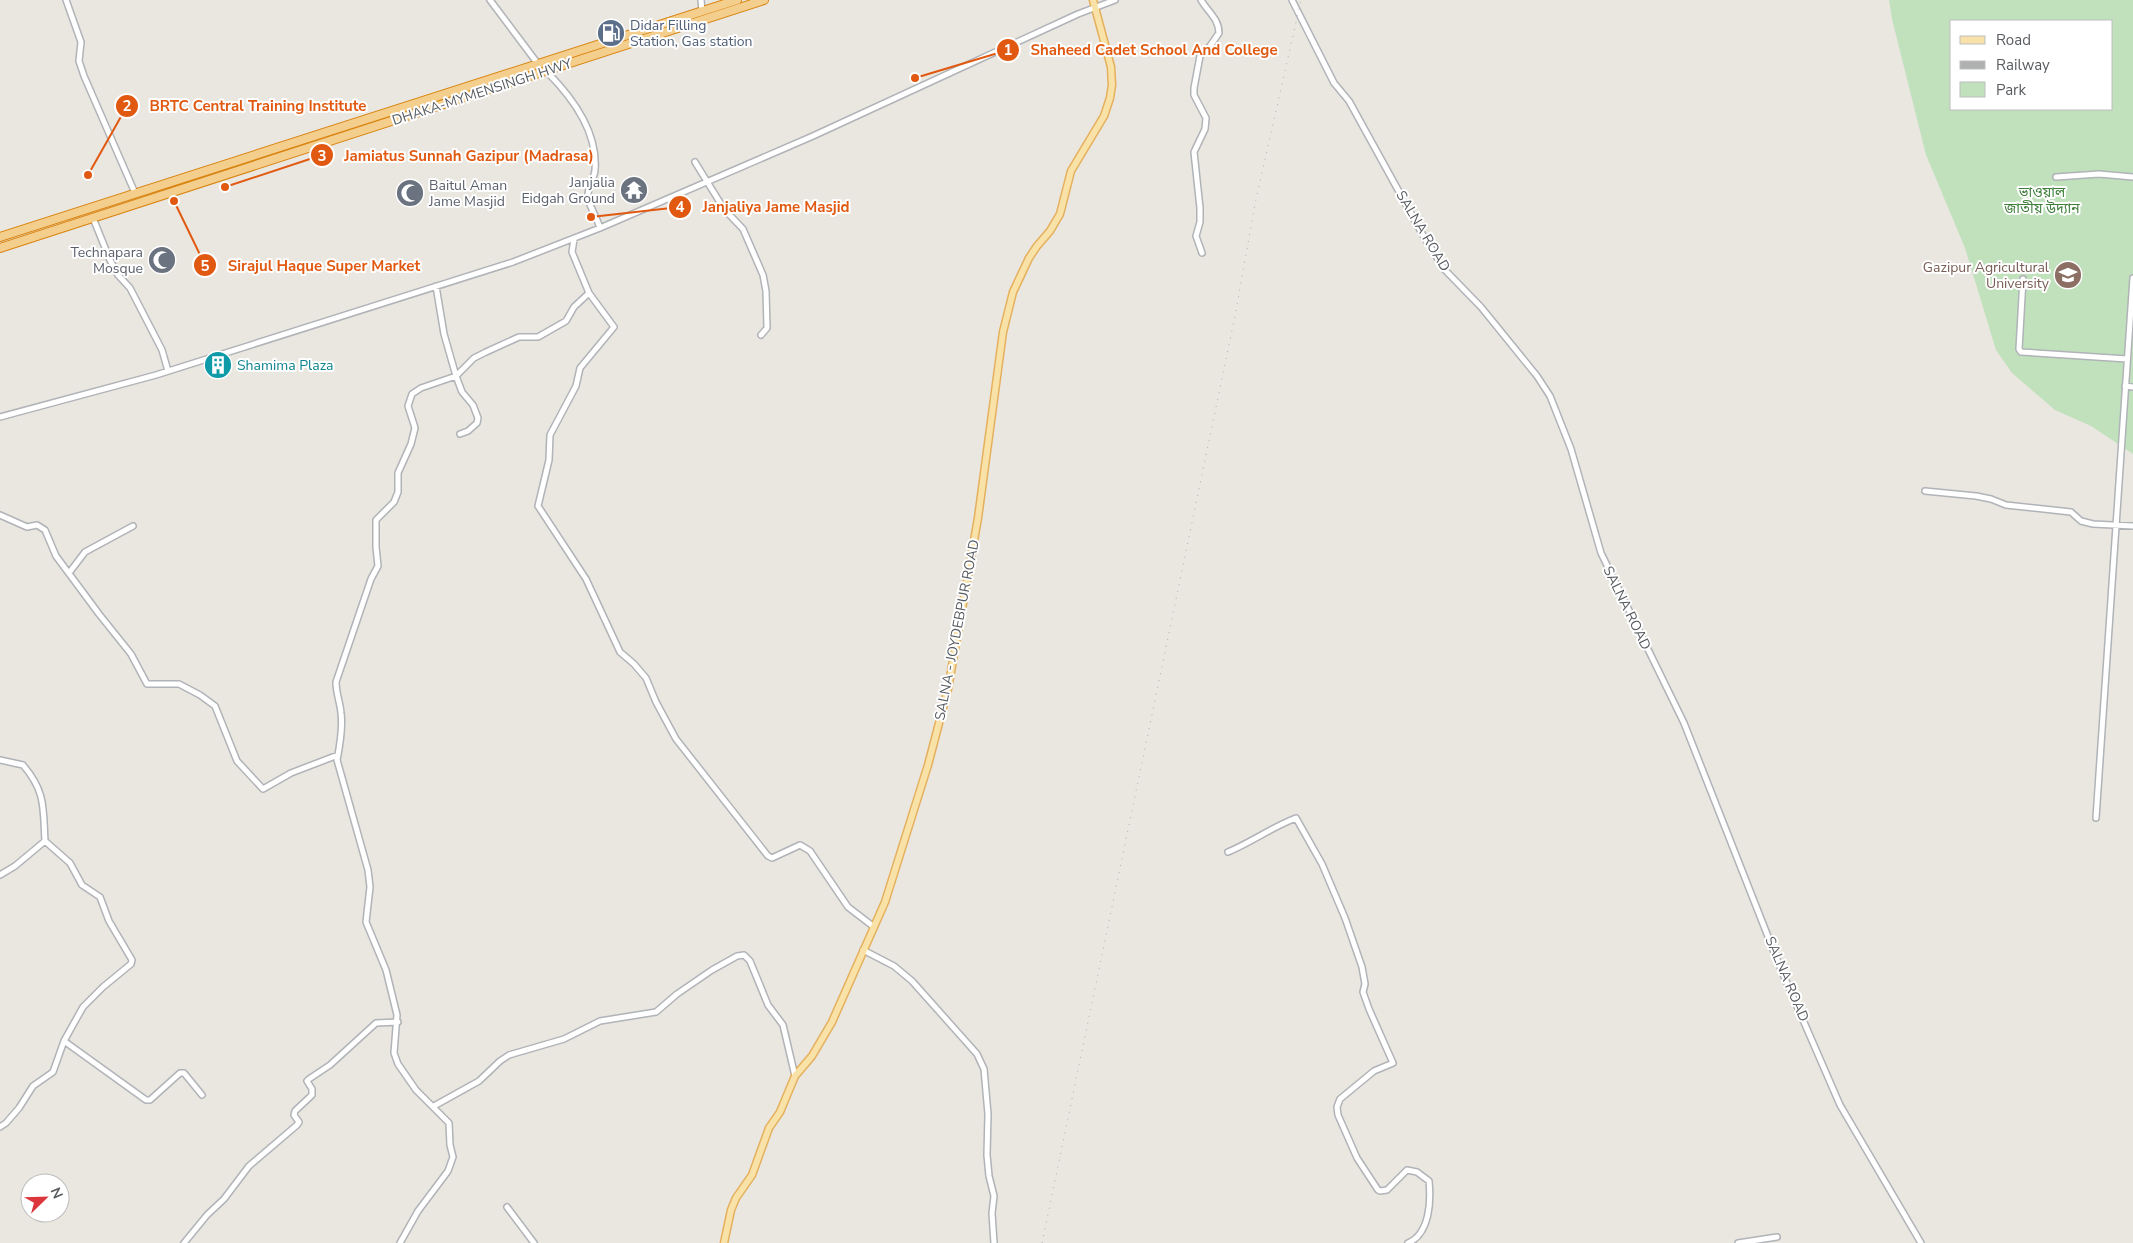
<svg xmlns="http://www.w3.org/2000/svg" width="2133" height="1243" viewBox="0 0 2133 1243" font-family="'Nunito Sans','Noto Sans Bengali',sans-serif">
<style>
.green{fill:#c1e1bd;fill-rule:evenodd}
.lines{fill:none;stroke-linecap:round;stroke-linejoin:round}
.minor-casing{stroke:#b0b3b7;stroke-width:8}
.major-casing{stroke:#e5b05e;stroke-width:9}
.highway-casing{stroke:#d98411;stroke-width:10}
.minor{stroke:#fff;stroke-width:5}
.major{stroke:#f8e2a7;stroke-width:6}
.highway{stroke:#f4ce8d;stroke-width:8}
.rail{stroke:#afb0b0;stroke-width:1;stroke-dasharray:1 6;stroke-linecap:butt}
.labels{text-anchor:middle;dominant-baseline:central;stroke-width:4;stroke-linejoin:round;paint-order:stroke}
.service-label{font-size:14px;fill:#4e5e75;stroke:#fff;text-anchor:start}
.street-label{font-size:14px;fill:#595c60;stroke:#fff}
.worship-label{font-size:14px;fill:#5b616d;stroke:#fff;text-anchor:end}
.park-label{font-size:14px;fill:#3e7e3a;stroke:#fff}
.education-label{font-size:14px;fill:#785e54;stroke:#fff;text-anchor:end}
.culture-label{font-size:14px;fill:#0d838f;stroke:#fff;text-anchor:start}
.leader{fill:none;stroke:#e15910;stroke-width:2}
.callout-dot{fill:#e15910;stroke:#fff;stroke-width:2}
.mark-label{font-size:15px;text-anchor:middle;font-weight:bold;fill:#fff}
.callout-label{font-size:15px;text-anchor:middle;font-weight:bold;fill:#e15910;stroke:#fff;stroke-width:4;stroke-linejoin:round;paint-order:stroke}
</style>
<rect width="100%" height="100%" fill="#eae7e0"/>
<path class="green" d="M1889,0H2133V454L2091,426L2055,410L2012,373L1996,350L1965,248L1926,155L1892,19ZM1952,21H2112V109H1952Z"/>
<g class="lines">
<defs>
<path id="minor" d="M66,0L81,42L79,61L84,76L135,193
M490,0L538,64
M701,0L702,11
M1201,0C1208,12 1219,19 1219,33L1210,46L1200,56L1194,88V95L1206,118L1205,129L1194,152L1200,208V222L1196,236L1202,253
M1292,0L1334,83L1349,101L1424,237L1445,270L1481,307L1537,376L1550,396L1571,449L1601,553L1684,723L1780,967L1840,1105L1921,1243
M547,72C572,97 598,131 595,170C594,180 586,190 588,199C591,209 597,218 600,228
M695,162L724,209L743,229L763,275L766,291L767,328L761,335
M2056,177L2099,174L2133,177
M93,218L110,260L118,275L130,288L162,350L168,371
M2023,279L2019,349L2021,352L2127,359
M436,286L444,334L456,376L462,392L473,405L478,418L477,423L468,431L460,434
M589,293L614,327L580,368L576,386L550,435L549,460L538,506L586,579L620,652L634,664L646,678L656,702L676,739L768,856L772,858L800,845L810,851L848,907L874,927
M2125,386L2133,387
M0,417L156,375L513,262L600,228L813,136L1078,14L1115,0
M1925,491L1976,496L1991,499L2006,505L2071,512L2081,521L2093,524L2133,526
M0,515L27,527L37,525L45,530L56,556L99,614L131,654L147,684H179L200,695L215,706L237,761L263,789L291,773L338,755
M69,573L85,552L133,526
M0,760L23,765C46,792 43,808 45,841L70,863L82,885L100,897L109,921L132,960L131,964L103,987L83,1007L64,1041L53,1072L33,1086L19,1108L6,1123L0,1127
M2096,818L2133,278
M1228,852C1252,842 1272,827 1296,818L1322,864L1345,918L1362,967L1365,984L1363,992L1369,1009L1393,1063L1374,1071L1340,1099L1337,1107L1338,1115L1357,1158L1378,1190L1380,1191L1387,1190L1407,1170L1417,1172L1429,1181C1431,1201 1430,1234 1408,1243
M0,875L15,866L45,841
M863,950L894,966L912,981L977,1054L984,1069L988,1114L987,1155L989,1176L994,1196L992,1213L994,1243
M64,1041L146,1100H150L180,1073H184L202,1095
M434,1106L479,1081L500,1061L509,1055L564,1039L600,1021L656,1012L677,994L712,970L737,956L744,955L750,961L768,1005L783,1025L795,1076
M507,1207L534,1243
M184,1243L207,1215L224,1199L249,1166L297,1125L299,1122L294,1115L295,1111L312,1095V1089L307,1081L309,1079L330,1065L376,1023L398,1022
M400,1243L418,1211L448,1171L453,1157L450,1145L449,1123L416,1090L398,1064L394,1053L397,1015L386,970L366,922L370,887L368,870L337,760C340,745 343,728 341,713C340,702 336,693 336,682L371,579L378,566L376,547V520L394,502L398,492V473L411,444L415,428L408,406L412,394L421,388L456,376L474,358L486,352L519,337H538L566,321L574,307L589,293L572,252L574,239
M1738,1243L1777,1237"/>
<path id="major" d="M724,1243L731,1210L736,1198L752,1175L769,1128L780,1112L795,1076L812,1056L832,1022L885,902L928,765L948,689L978,518L1003,332L1013,292L1029,258L1037,246L1050,231L1060,214L1071,171L1104,116L1110,98L1112,85L1111,67L1093,0"/>
<path id="highway" d="M0,237L737,0
M0,248L764,0"/>
</defs>
<use href="#minor" class="minor-casing"/>
<use href="#major" class="major-casing"/>
<use href="#highway" class="highway-casing"/>
<use href="#minor" class="minor"/>
<use href="#major" class="major"/>
<use href="#highway" class="highway"/>
<path class="rail" d="M1042,1243L1235,316L1255,204L1301,0"/>
</g>
<defs>
<symbol id="fuel-disc" viewBox="-11 -11 22 22"><circle r="9.5" fill="#5c6f8a" stroke="#fff"/><path d="M-5.5-6h7V0h2V4h1.3V-2.5L3-4.5l.8-.8L6-3V5H2.5V1h-1V6h-7ZM-4.2-4.7v3.2H.2V-4.7Z" fill="#fff"/></symbol>
<symbol id="temple-disc" viewBox="-11 -11 22 22"><circle r="9.5" fill="#6b7280" stroke="#fff"/><path d="M0-6L5-2H3V0L6.5 2.5H4V6H1.5V3h-3V6H-4V2.5H-6.5L-3 0V-2H-5Z" fill="#fff"/></symbol>
<symbol id="mosque-disc" viewBox="-11 -11 22 22"><circle r="9.5" fill="#6b7280" stroke="#fff"/><path d="M3.5-4.9A6 6 0 1 0 3.5 4.9A5 5 0 1 1 3.5-4.9Z" fill="#fff"/></symbol>
<symbol id="university-disc" viewBox="-11 -11 22 22"><circle r="9.5" fill="#8d6e63" stroke="#fff"/><path d="M0-5L7-2L0 1L-7-2ZM-4 1L0 2.5L4 1V4Q0 6-4 4Z" fill="#fff"/></symbol>
<symbol id="building-disc" viewBox="-11 -11 22 22"><circle r="9.5" fill="#0f9aa8" stroke="#fff"/><path d="M-4-6H4V6H1V3H-1V6H-4ZM-2.5-4.3h1.7v1.8h-1.7ZM.8-4.3h1.7v1.8H.8ZM-2.5-1h1.7V.8h-1.7ZM.8-1h1.7V.8H.8Z" fill="#fff"/></symbol>
</defs>
<g fill-rule="evenodd">
<use href="#fuel-disc" x="595" y="17" width="32" height="32"/>
<use href="#temple-disc" x="618" y="174" width="32" height="32"/>
<use href="#mosque-disc" x="394" y="177" width="32" height="32"/>
<use href="#mosque-disc" x="146" y="244" width="32" height="32"/>
<use href="#university-disc" x="2052" y="259" width="32" height="32"/>
<use href="#building-disc" x="202" y="349" width="32" height="32"/>
</g>
<g class="labels">
<g class="service-label">
<text x="630" y="25">Didar Filling<tspan x="630" dy="16">Station, Gas station</tspan></text>
</g>
<g class="street-label">
<text transform="translate(482 92) rotate(-18)">DHAKA-MYMENSINGH HWY</text>
<text transform="translate(1423 231) rotate(59)">SALNA ROAD</text>
<text transform="translate(1627 608) rotate(64)">SALNA ROAD</text>
<text transform="translate(957 630) rotate(-79)">SALNA - JOYDEBPUR ROAD</text>
<text transform="translate(1787 979) rotate(67)">SALNA ROAD</text>
</g>
<g class="worship-label">
<text x="615" y="182">Janjalia<tspan x="615" dy="16">Eidgah Ground</tspan></text>
<text x="429" y="185" text-anchor="start">Baitul Aman<tspan x="429" dy="16">Jame Masjid</tspan></text>
<text x="143" y="252">Technapara<tspan x="143" dy="16">Mosque</tspan></text>
</g>
<g class="park-label">
<text x="2042" y="192">ভাওয়াল<tspan x="2042" dy="16">জাতীয় উদ্যান</tspan></text>
</g>
<g class="education-label">
<text x="2049" y="267">Gazipur Agricultural<tspan x="2049" dy="16">University</tspan></text>
</g>
<g class="culture-label">
<text x="237" y="365">Shamima Plaza</text>
</g>
</g>
<path class="leader" d="M915 78L1008 50M88 175L127 106M225 187L322 155M591 217L680 207M174 201L205 265"/>
<g class="callout-dot">
<circle cx="915" cy="78" r="5"/>
<circle cx="88" cy="175" r="5"/>
<circle cx="225" cy="187" r="5"/>
<circle cx="591" cy="217" r="5"/>
<circle cx="174" cy="201" r="5"/>
<circle cx="1008" cy="50" r="12"/>
<circle cx="127" cy="106" r="12"/>
<circle cx="322" cy="155" r="12"/>
<circle cx="680" cy="207" r="12"/>
<circle cx="205" cy="265" r="12"/>
</g>
<g class="mark-label">
<text x="1008" y="55">1</text>
<text x="127" y="111">2</text>
<text x="322" y="161">3</text>
<text x="680" y="212">4</text>
<text x="205" y="271">5</text>
</g>
<g class="callout-label">
<text x="1154" y="55">Shaheed Cadet School And College</text>
<text x="258" y="111">BRTC Central Training Institute</text>
<text x="469" y="161">Jamiatus Sunnah Gazipur (Madrasa)</text>
<text x="776" y="212">Janjaliya Jame Masjid</text>
<text x="324" y="271">Sirajul Haque Super Market</text>
</g>
<rect x="1950" y="20" width="162" height="90" fill="#ffffff" stroke="#bdbebf"/>
<rect x="1960" y="36" width="25" height="8" fill="#f8e2a7" stroke="#bdbebf"/>
<text x="1996" y="45" font-size="15" fill="#595c60">Road</text>
<rect x="1960" y="61" width="25" height="8" fill="#afb0b0" stroke="#bdbebf"/>
<text x="1996" y="70" font-size="15" fill="#595c60">Railway</text>
<rect x="1960" y="82" width="25" height="15" fill="#c1e1bd" stroke="#bdbebf"/>
<text x="1996" y="95" font-size="15" fill="#595c60">Park</text>
<g transform="translate(45 1198) rotate(67)"><circle r="24" fill="#ffffff" stroke="#bdbebf"/>
<path d="M0-4L9 19L0 12L-9 19Z" fill="#db363c"/>
<text y="-8" font-size="14" font-weight="bold" text-anchor="middle" fill="#595c60">N</text>
</g>
</svg>
